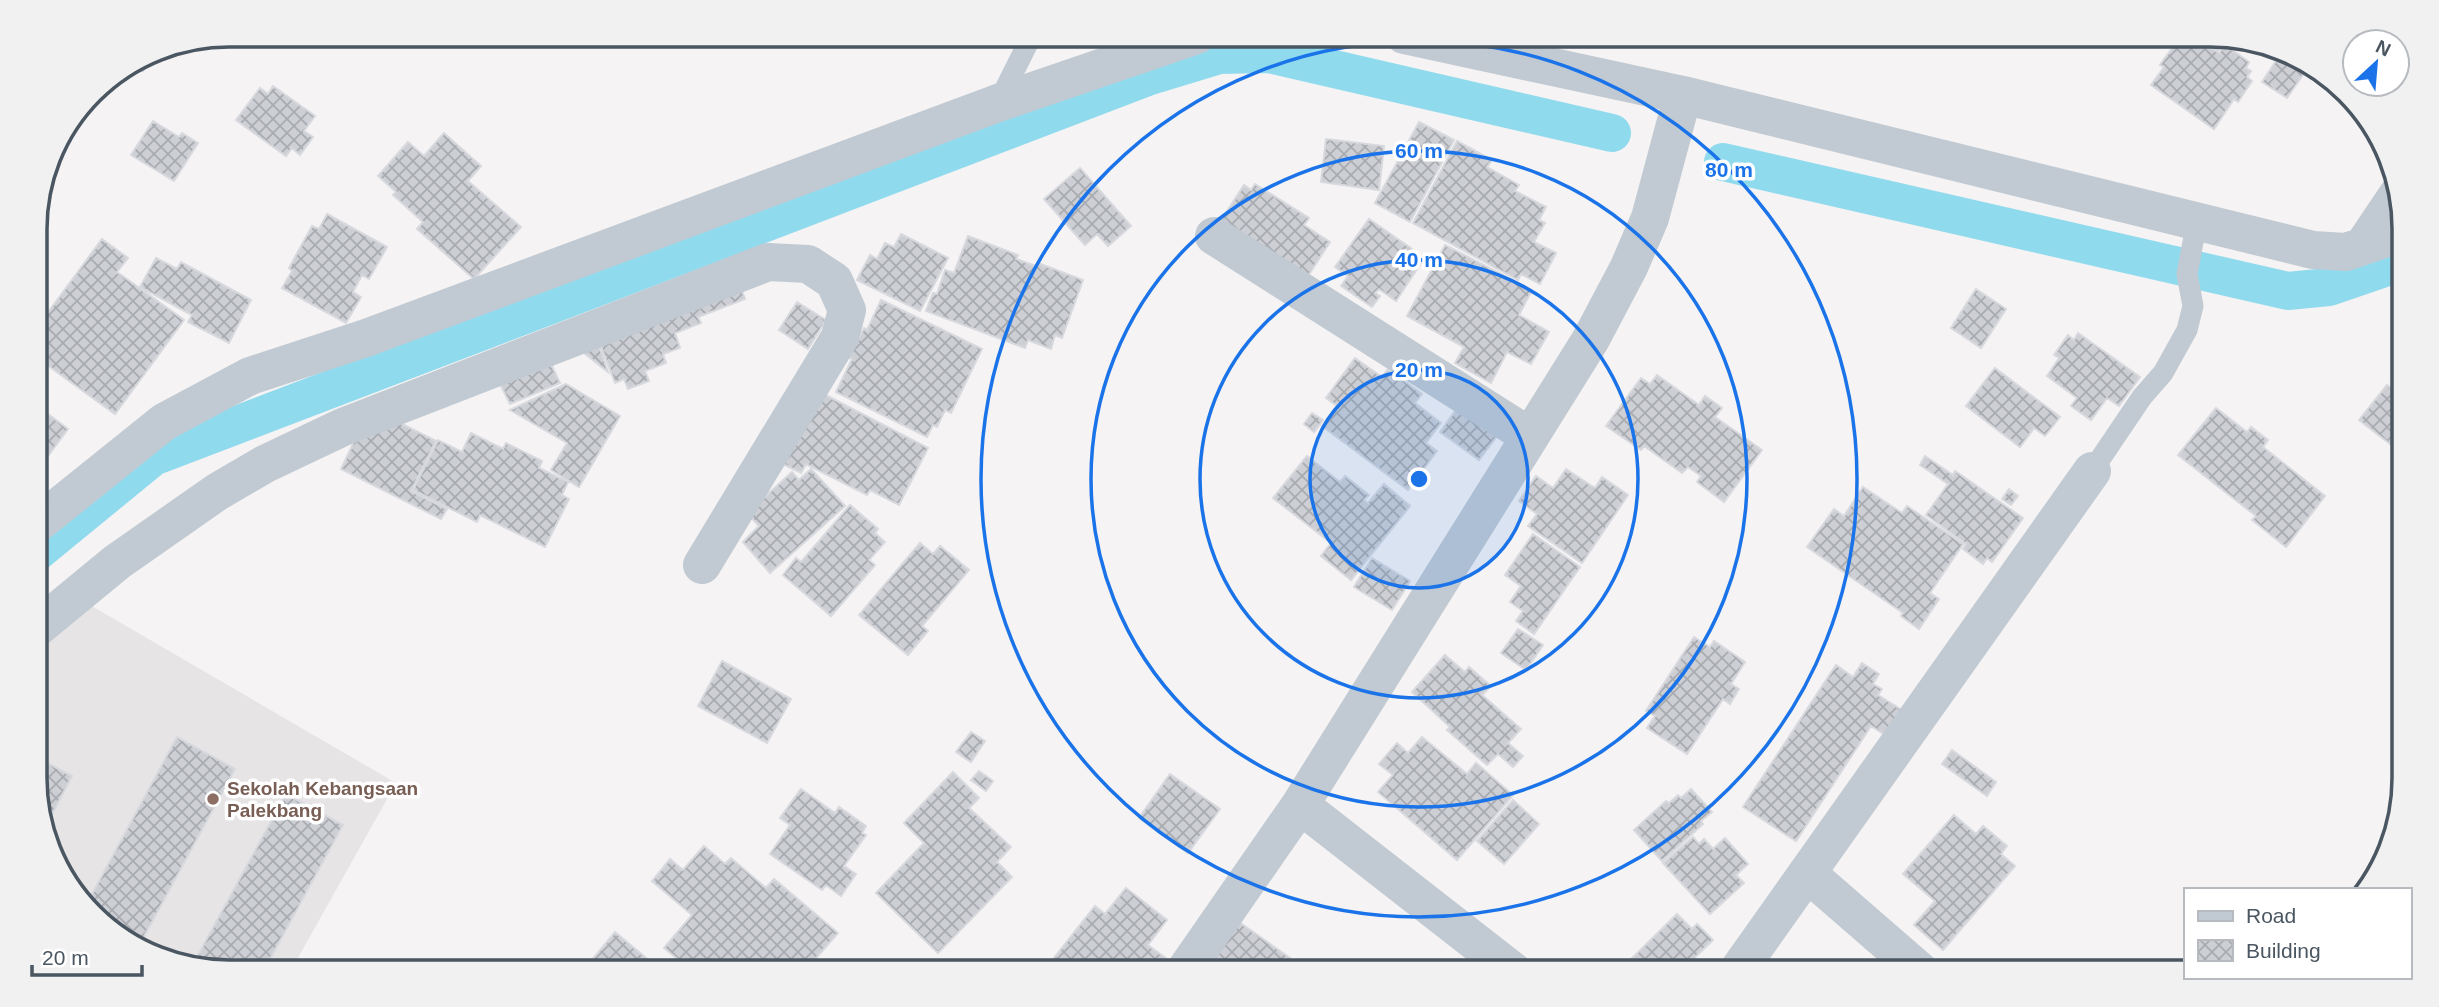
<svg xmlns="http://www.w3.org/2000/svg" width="2439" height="1007" viewBox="0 0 2439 1007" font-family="Arial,sans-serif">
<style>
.education{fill:#e6e4e5}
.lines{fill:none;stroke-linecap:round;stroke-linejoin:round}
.canal{stroke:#90daee;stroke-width:38}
.building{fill:url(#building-cross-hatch);stroke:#d7d9de;stroke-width:2}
.lane{stroke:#c1cad2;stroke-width:21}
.street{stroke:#c1cad2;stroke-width:38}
.ring{fill:none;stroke:#1a73e8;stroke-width:3.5}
.education-dot{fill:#8d6e63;stroke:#fff;stroke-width:2.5}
.labels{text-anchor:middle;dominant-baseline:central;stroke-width:7;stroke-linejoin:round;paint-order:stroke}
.education-label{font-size:19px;font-weight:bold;fill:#785e54;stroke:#fff;text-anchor:start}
.rim{fill:none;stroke:#4a5661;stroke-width:3.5}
.centre{fill:#1a73e8;stroke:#fff;stroke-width:3.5}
.ring-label{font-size:21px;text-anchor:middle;font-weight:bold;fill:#1a73e8;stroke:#fff;stroke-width:7;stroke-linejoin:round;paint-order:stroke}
</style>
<defs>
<pattern id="building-cross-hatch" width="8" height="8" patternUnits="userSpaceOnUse" patternTransform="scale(1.75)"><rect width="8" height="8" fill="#cdcfd5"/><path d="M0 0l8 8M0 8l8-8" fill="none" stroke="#a8abb0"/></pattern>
</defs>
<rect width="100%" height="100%" fill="#f5f3f3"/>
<path class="education" d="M90,605L396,783L290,972H230L167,962L83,905L39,815L38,645Z"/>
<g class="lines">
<path class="canal" d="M1723,162L2288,291L2329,287L2402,262
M37,552L153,457L1150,76L1219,55L1269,54L1612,133"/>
</g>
<path class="building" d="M2186,35H2192L2219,53L2225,45L2249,62L2246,68L2251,71L2247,77L2252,81L2238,102L2234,99L2214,129L2151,85L2164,67L2160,65L2175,44L2178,47Z
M2198,35H2209L2234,39L2230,45L2225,41L2218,50Z
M156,50L143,71L132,64Z
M2282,52L2307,69L2287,98L2262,82Z
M273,86L315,116L304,131L313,137L300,155L292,148L286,156L236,120L260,88L268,94Z
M153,121L179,137L182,133L198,143L174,181L131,155Z
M1419,122L1454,140L1410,222L1375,203Z
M444,133L481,166L468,181L521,227L474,279L417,229L423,222L393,195L396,192L378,176L408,142L424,156Z
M1326,139L1384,146L1379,190L1321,182Z
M1457,141L1492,160L1487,167L1519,185L1515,191L1546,207L1539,220L1545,223L1534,242L1556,253L1540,284L1521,274L1518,280L1413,223Z
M1080,168L1131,226L1108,246L1097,234L1085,245L1044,199Z
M1255,184L1309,218L1304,225L1330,242L1306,279L1220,222L1244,185L1251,190Z
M327,214L387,247L369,279L362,275L353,292L361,297L346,323L282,288L292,271L289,268L312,226L319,229Z
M1369,219L1412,249L1408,254L1421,263L1396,301L1379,289L1375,293L1380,296L1372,307L1341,286L1348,276L1335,267Z
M901,234L948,258L920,311L857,280L870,255L877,259L885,243L894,247Z
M968,236L1018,255L1016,259L1036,266L1038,263L1083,280L1062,338L1055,335L1051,349L1028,340L1025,348L926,311L933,293L937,294L945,270L954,273Z
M102,239L128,258L117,272L184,320L115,414L36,357V345L46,332L38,326Z
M1445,245L1532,290L1519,315L1549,332L1531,364L1507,352L1491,383L1455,363L1464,347L1407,316Z
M156,258L177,269L181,262L251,300L229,343L188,322L192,315L140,287Z
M736,275L745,299L698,317L701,323L675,333L680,348L663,354L666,363L645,371L649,381L628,389L624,379L615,383L594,328Z
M1976,289L2006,309L1981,348L1951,328Z
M881,300L982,349L951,413L945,410L937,427L933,425L927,437L836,392L852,359L849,358L864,328L867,330Z
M797,302L826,320L808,349L779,330Z
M593,328L608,372L565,338Z
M2078,333L2140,377L2119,406L2107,398L2091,420L2071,406L2077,398L2047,376L2059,358L2054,355L2068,335L2074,340Z
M1355,358L1382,377L1388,369L1422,394L1415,403L1441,423L1426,443L1437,451L1408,490L1322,426L1337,406L1326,398Z
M550,362L560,383L510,404L500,384Z
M1995,368L2060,417L2045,436L2034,428L2020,447L1966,406Z
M1657,375L1699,405L1705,396L1722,408L1715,417L1762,450L1724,502L1697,482L1701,476L1688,467L1682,473L1644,446L1641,450L1606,426L1641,378L1650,384Z
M566,384L620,416L579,487L551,470L567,443L510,410Z
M2387,385L2403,397V454L2359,420Z
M814,389L928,448L899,505L870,490L867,495L806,464L801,473L777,461Z
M36,405L68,429L37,471Z
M1458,407L1497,436L1479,460L1440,432Z
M2216,408L2247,432L2251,427L2268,440L2263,447L2325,496L2286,547L2252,520L2256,516L2178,455Z
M1312,413L1323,420L1314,432L1304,424Z
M390,418L436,441L411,491L447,509L441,519L341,469L361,427Z
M471,433L503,449L506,443L542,461L539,468L568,482L562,495L569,499L545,547L480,515L477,522L413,490L438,440L462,452Z
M1307,456L1340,482L1345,476L1369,495L1364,500L1368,503L1384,484L1410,506L1351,580L1321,556L1331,543L1273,498Z
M1925,456L1953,475L1955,471L2023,518L1992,562L1987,558L1983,564L1963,549L1966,544L1926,515L1948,484L1920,465Z
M811,469L845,506L770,573L743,542L759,526L747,513L792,472L799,480Z
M1566,469L1595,488L1602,477L1628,495L1582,563L1528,526L1537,514L1519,501L1536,476L1553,488Z
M1863,487L1902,513L1907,506L1963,544L1930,593L1939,599L1919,629L1901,616L1903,613L1807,547L1834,509L1844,516Z
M2009,489L2018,496L2011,505L2002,499Z
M850,505L878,529L875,533L885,542L869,560L875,565L831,616L783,575L796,558L801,562Z
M1533,534L1580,567L1534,634L1516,621L1523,611L1510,602L1521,586L1505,575Z
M920,543L933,554L940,546L969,570L922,626L928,631L908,655L859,615Z
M1372,558L1410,581L1392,610L1354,587Z
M1518,629L1543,645L1526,670L1501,653Z
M1694,637L1710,647L1714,641L1745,662L1731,684L1739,689L1730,704L1723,699L1687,754L1647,728L1655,716L1646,711Z
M1445,655L1465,672L1469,667L1491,686L1482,695L1521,729L1508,743L1523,756L1513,767L1498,754L1487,765L1447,730L1450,727L1412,692Z
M722,661L791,699L767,743L698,706Z
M1862,663L1879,674L1873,684L1882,689L1878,695L1902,710L1885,735L1871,726L1796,841L1743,807L1836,665L1853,677Z
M971,732L985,741L971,762L956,752Z
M177,737L235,769L140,944L85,907Z
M1422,737L1467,774L1476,763L1513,795L1457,860L1378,792L1393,775L1379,764L1397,743L1408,753Z
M1952,750L1996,782L1987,796L1942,764Z
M38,758L72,776L45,828L39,815Z
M979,771L993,781L986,791L971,780Z
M953,772L979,798L969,808L1011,847L997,862L1012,877L938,953L876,893L924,843L904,823Z
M1170,774L1220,809L1188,853L1139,818Z
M801,789L835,813L839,807L866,826L862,833L866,835L844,866L856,874L841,896L826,885L822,890L770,854L790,825L780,818Z
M1691,789L1712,812L1701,821L1703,824L1662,861L1634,830L1666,801L1669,803L1678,795L1681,798Z
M286,794L343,825L263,972H230L192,966Z
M1513,800L1539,824L1504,864L1477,841Z
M1954,815L1976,834L1983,826L2007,846L2001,854L2015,866L1943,950L1914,925L1935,901L1903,874Z
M1693,837L1699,844L1704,839L1713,849L1725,838L1748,864L1736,875L1744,883L1710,914L1663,863Z
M704,846L725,864L731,858L766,888L774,879L838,933L804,972H693L664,948L692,915L652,881L670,859L683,870Z
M1126,888L1167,920L1148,945L1171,962L1163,972H1051L1046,968L1095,906L1105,914Z
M1677,914L1692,929L1697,924L1713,940L1680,972H1631L1625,965Z
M1239,922L1290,958L1280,972H1204Z
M615,932L663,972H582Z"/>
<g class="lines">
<path class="lane" d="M998,103L1032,35
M2092,471L2142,397L2163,373L2187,330L2193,306L2187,274L2197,221"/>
<path class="street" d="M1404,35L1683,95L2313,250L2346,252L2402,233
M1214,236L1529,436
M2363,246L2398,194
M37,524L164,422L250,376L366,338L998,103L1197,35
M38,627L117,562L217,492L265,464L343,427L768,262L808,264L834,281L847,310L840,337L702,565
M1300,805L1514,972
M1807,873L1921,972
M1184,972L1300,805L1591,339L1629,267L1650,218L1683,95
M1737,972L2092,471"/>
</g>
<circle cx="1419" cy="479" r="109" fill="#1a73e8" fill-opacity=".12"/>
<g class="ring">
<circle cx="1419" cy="479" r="109"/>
<circle cx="1419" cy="479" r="219"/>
<circle cx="1419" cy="479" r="328"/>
<circle cx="1419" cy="479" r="438"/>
</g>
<circle class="education-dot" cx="213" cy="799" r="7"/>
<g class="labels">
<g class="education-label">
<text x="227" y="788">Sekolah Kebangsaan<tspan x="227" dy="22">Palekbang</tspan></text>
</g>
</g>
<path d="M0 0H2439V1007H0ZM229 47H2210A182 182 0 0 1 2392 229V778A182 182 0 0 1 2210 960H229A182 182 0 0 1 47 778V229A182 182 0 0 1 229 47Z" fill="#f1f1f2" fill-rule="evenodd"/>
<path class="rim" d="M229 47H2210A182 182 0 0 1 2392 229V778A182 182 0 0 1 2210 960H229A182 182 0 0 1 47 778V229A182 182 0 0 1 229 47Z"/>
<circle cx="1419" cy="479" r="10" class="centre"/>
<g class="ring-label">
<text x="1419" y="158">60 m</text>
<text x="1729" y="177">80 m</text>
<text x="1419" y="267">40 m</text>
<text x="1419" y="377">20 m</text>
</g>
<rect x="2184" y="888" width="228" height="91" fill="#ffffff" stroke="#b7bbc0" stroke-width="2"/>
<rect x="2198" y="911" width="35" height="10" fill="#c1cad2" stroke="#b7bbc0" stroke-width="2"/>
<text x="2246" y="923" font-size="21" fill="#4a5661">Road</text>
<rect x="2198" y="940" width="35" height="21" fill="url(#building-cross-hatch)" stroke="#b7bbc0" stroke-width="2"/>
<text x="2246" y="958" font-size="21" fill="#4a5661">Building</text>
<g transform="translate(2376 63) rotate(26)"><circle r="33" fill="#ffffff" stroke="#b7bbc0" stroke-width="2"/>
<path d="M0-5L12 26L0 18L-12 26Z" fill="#1a73e8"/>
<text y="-10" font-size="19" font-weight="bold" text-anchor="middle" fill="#4a5661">N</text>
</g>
<path d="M32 965v10h110v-10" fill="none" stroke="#4a5661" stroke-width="3.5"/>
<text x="42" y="965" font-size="21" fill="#4a5661" stroke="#ffffff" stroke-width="5" paint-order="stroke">20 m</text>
</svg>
